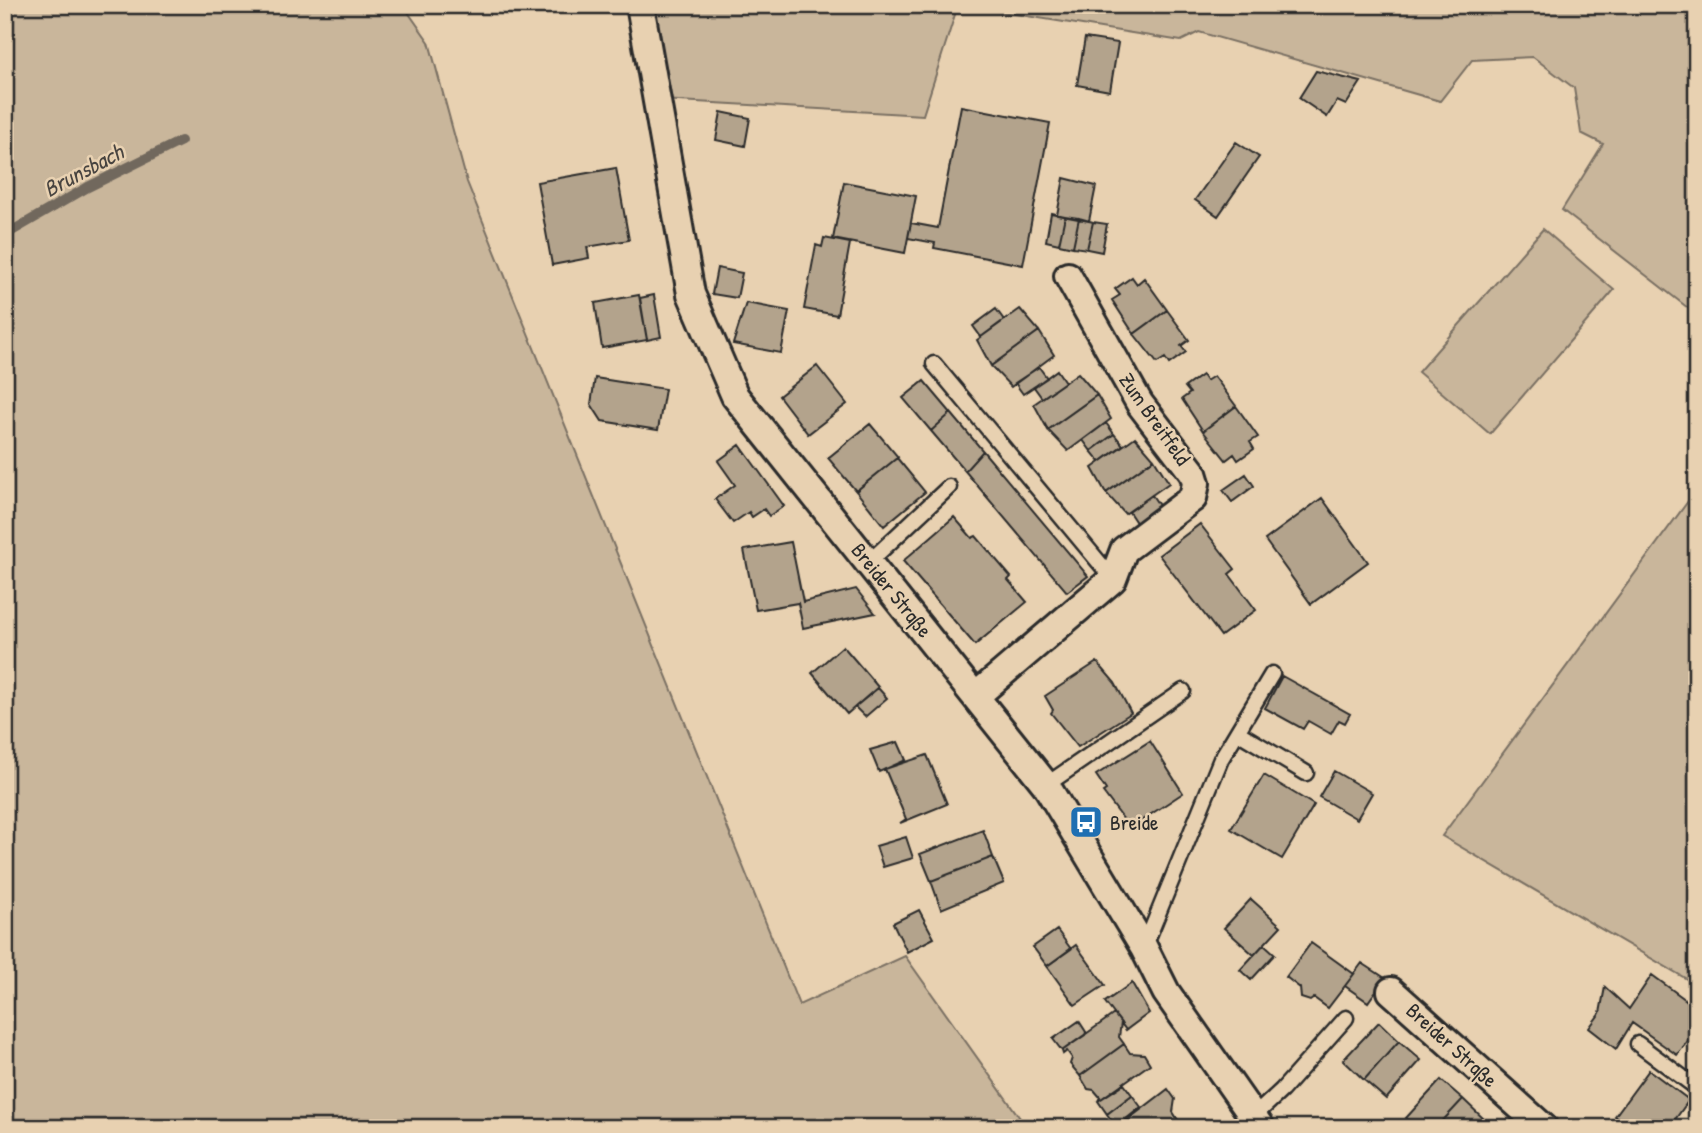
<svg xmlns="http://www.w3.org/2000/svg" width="1702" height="1133" viewBox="0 0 1702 1133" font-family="'Patrick Hand',sans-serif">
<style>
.green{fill:#c9b69b;stroke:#7a7063;stroke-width:2}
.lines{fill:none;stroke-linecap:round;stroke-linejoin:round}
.stream{stroke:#71685d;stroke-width:10}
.building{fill:#b3a38c;stroke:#2b2b2b;stroke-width:2}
.service-casing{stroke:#2b2b2b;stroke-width:19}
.minor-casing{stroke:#2b2b2b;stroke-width:32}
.service{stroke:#e8d1b1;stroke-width:14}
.minor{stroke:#e8d1b1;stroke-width:26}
.labels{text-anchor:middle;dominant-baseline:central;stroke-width:5;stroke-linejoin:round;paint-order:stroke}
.street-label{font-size:21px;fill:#2b2b2b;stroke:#e8d1b1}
.poi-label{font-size:21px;fill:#2b2b2b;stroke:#e8d1b1;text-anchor:start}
.water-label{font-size:23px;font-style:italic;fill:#484440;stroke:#e8d1b1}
</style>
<rect width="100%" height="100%" fill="#e8d1b1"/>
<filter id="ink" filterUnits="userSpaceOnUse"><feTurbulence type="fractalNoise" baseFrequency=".0143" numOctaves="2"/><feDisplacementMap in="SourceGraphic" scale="14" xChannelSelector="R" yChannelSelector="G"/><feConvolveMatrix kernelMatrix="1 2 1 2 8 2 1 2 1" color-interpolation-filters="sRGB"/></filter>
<g filter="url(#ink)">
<path class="green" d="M5,5H403L429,42L467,182L799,1005L905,956L1027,1128H5Z
M649,5H1697V315L1562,210L1603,144L1581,133L1574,88L1533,57L1472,60L1440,101L1199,32L1181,41L958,5L923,115L661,100Z
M1543,229L1614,290L1490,434L1418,372Z
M1697,489V985L1442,836Z"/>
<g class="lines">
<path class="stream" d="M5,235L88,187L181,141"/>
</g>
<path class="building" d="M1085,38L1118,43L1110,91L1077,85Z
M1316,71L1361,82L1346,105L1337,101L1327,117L1299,98Z
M961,106L1050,123L1023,265L934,248L935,243L908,238L911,223L938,228Z
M721,112L750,118L745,146L716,140Z
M1236,142L1259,157L1218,216L1195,200Z
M616,168L629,240L587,247L589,258L552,265L537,182Z
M1064,178L1096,186L1089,221L1057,215Z
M844,182L916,196L905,253L833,239Z
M1051,213L1065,216L1059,244L1046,241Z
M1065,216L1079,218L1073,247L1059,244Z
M1079,218L1093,222L1087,249L1073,247Z
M1093,222L1107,224L1102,252L1087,249Z
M824,238L850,243L837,315L804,309L816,245L822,247Z
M717,268L742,273L737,298L712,294Z
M1132,277L1137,284L1144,278L1167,310L1134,334L1112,300L1120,295L1115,289Z
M639,295L647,340L602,348L595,303Z
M654,295L661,337L647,340L640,298Z
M746,303L789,311L781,353L733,344Z
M996,309L1004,320L981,337L973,326Z
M1020,309L1039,331L991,366L977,340Z
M1167,310L1189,340L1181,346L1186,352L1169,364L1165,358L1157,363L1134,334Z
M1039,331L1054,355L1011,387L991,366Z
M817,366L847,404L808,434L779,396Z
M1039,367L1047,378L1023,394L1015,383Z
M1057,370L1065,382L1042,398L1034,387Z
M1078,373L1097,395L1048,430L1034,404Z
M1202,375L1206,381L1214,376L1236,406L1203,431L1182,399L1190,393L1185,387Z
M595,378L665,389L658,430L602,421L591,404Z
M924,381L951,413L931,431L903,398Z
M1097,395L1111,419L1068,451L1048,430Z
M1236,406L1258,437L1250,442L1254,449L1238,460L1234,454L1226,460L1203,431Z
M951,413L983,451L965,471L931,431Z
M1106,423L1114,434L1091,451L1083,440Z
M870,424L898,457L856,491L828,458Z
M1114,434L1123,445L1100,462L1091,451Z
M1135,437L1154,459L1106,493L1092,468Z
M740,445L784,506L769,516L764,509L752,517L749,512L733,523L715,499L735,485L718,461Z
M983,451L1088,576L1067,592L965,471Z
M897,458L925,492L884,526L856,491Z
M1154,459L1169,483L1125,514L1106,493Z
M1246,474L1254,486L1232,502L1223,490Z
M1152,495L1160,507L1137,524L1129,512Z
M1322,498L1368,562L1311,604L1265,540Z
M954,517L972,538L976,536L1011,577L1008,580L1027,602L975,645L903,561Z
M1200,524L1235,569L1229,574L1256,610L1221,636L1159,555Z
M791,542L803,602L856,589L875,613L803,628L798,603L756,610L744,550Z
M843,646L878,687L847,714L812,673Z
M1097,662L1115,683L1131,713L1078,747L1051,713L1053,710L1045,696Z
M1282,676L1350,714L1345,723L1339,720L1331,734L1308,721L1303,729L1265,708Z
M878,688L887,698L865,717L855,707Z
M1150,741L1183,793L1130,828L1103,792L1106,790L1096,775Z
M898,742L906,760L879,772L870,750Z
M927,755L947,804L900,823L906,819L885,769Z
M1334,771L1372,793L1357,819L1319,797Z
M1264,775L1314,805L1282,859L1231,829Z
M983,830L993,857L931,881L920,854Z
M906,837L913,858L883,867L876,846Z
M993,857L1004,883L941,909L931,881Z
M1251,899L1281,926L1254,955L1224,928Z
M919,910L934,938L907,952L893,923Z
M1057,930L1071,949L1047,966L1033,947Z
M1311,943L1354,974L1328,1008L1314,998L1310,1001L1301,998L1300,988L1286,977Z
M1264,944L1275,954L1251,980L1240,970Z
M1076,945L1105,985L1075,1005L1047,966Z
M1362,963L1385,978L1368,1002L1345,986Z
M1652,975L1697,1008V1029L1677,1055L1632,1023L1616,1049L1589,1028L1600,1013L1605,987L1629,1009Z
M1132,983L1149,1013L1126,1030L1105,1002Z
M1114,1014L1121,1023L1119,1037L1124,1044L1080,1076L1070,1064L1072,1058L1067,1051L1063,1054L1062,1051Z
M1079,1021L1086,1032L1085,1035L1062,1051L1053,1039Z
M1379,1022L1399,1041L1364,1080L1343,1060Z
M1399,1041L1421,1060L1386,1099L1364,1080Z
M1124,1044L1130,1053L1144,1054L1150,1064L1098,1101L1100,1097L1094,1090L1088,1089L1080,1076Z
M1649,1070L1689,1100L1669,1128H1630L1615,1116Z
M1441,1080L1463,1099L1436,1128H1417L1406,1118Z
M1124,1084L1132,1095L1107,1114L1098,1101Z
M1168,1089L1175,1099L1173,1112L1178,1120L1168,1128H1117Z
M1132,1095L1141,1107L1116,1127L1107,1114Z
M1463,1099L1484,1119L1476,1128H1436Z"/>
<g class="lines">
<defs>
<path id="service" d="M934,364L1113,579
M869,562L949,487
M1239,733L1306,773
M1046,785L1183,691
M1144,948L1221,759L1272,674
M1638,1044L1697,1088
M1252,1118L1282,1090L1346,1018"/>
<path id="minor" d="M640,5L691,294L735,396L1046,785L1144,948L1166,992L1261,1128
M977,695L1113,579L1124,550L1193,498L1196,483L1193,473L1140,404L1068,276
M1391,991L1544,1128"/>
</defs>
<use href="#service" class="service-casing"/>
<use href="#minor" class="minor-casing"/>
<use href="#service" class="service"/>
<use href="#minor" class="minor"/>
</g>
</g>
<defs>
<symbol id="bus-square" viewBox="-11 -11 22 22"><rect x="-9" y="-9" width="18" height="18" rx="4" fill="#1f6fb2" stroke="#e8d1b1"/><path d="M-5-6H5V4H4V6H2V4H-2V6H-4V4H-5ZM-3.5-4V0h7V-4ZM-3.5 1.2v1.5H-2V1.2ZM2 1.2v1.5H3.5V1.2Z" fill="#fff"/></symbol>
</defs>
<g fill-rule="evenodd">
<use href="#bus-square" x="1067" y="803" width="38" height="38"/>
</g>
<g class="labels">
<g class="street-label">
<text transform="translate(1155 419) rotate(55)">Zum Breitfeld</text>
<text transform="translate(892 590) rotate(51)">Breider Straße</text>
<text transform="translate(1452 1045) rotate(42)">Breider Straße</text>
</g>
<g class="poi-label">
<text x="1110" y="822">Breide</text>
</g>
<g class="water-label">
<text transform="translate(83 170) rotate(-28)">Brunsbach</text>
</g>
</g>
<rect width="1702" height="1133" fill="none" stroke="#e8d1b1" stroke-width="28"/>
<rect x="14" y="14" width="1674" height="1105" fill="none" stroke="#2b2b2b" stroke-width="2.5" filter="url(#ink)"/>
</svg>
